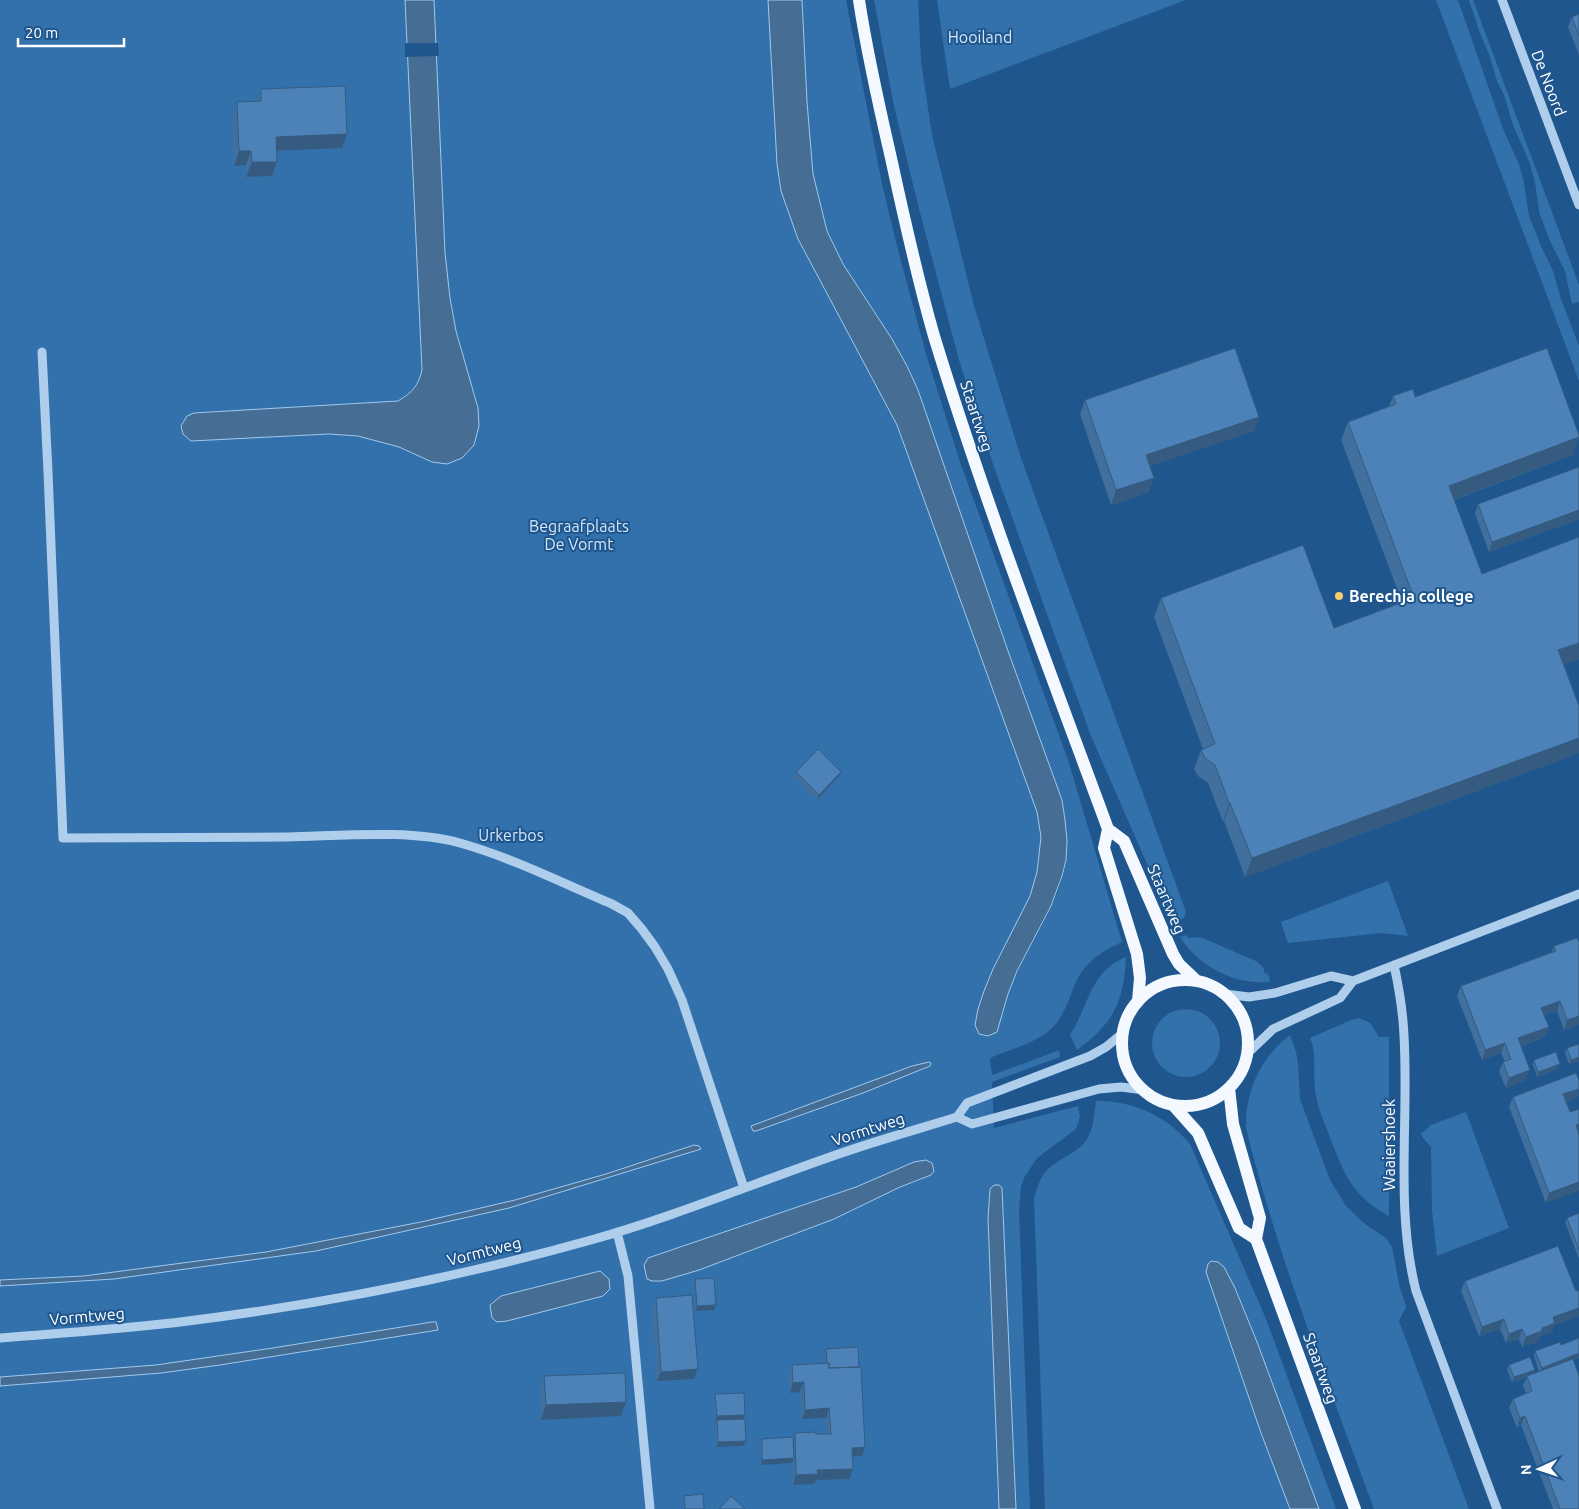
<svg xmlns="http://www.w3.org/2000/svg" width="1579" height="1509" viewBox="0 0 1579 1509" font-family="Ubuntu,sans-serif">
<style>
.green{fill:#3371ac}
.water{fill:#466e95;stroke:#a1c9ee}
.pier{fill:#1f568e}
.lines{fill:none;stroke-linecap:round;stroke-linejoin:round}
.minor{stroke:#aeceec;stroke-width:9}
.major{stroke:#f4f9ff;stroke-width:12}
.wall{fill:#41709e}
.shaded-wall{fill:#355b81}
.building{fill:#4c82b8;stroke:#355b81}
.poi-dot{fill:#faca6e;stroke:#1f568e;stroke-width:2}
.labels{text-anchor:middle;dominant-baseline:central;stroke-width:4;stroke-linejoin:round;paint-order:stroke}
.park-label{font-size:16px;fill:#d3e7f9;stroke:#1f568e}
.street-label{font-size:16px;fill:#fff;stroke:#1f568e}
.poi-label{font-size:16px;font-weight:bold;fill:#fff;stroke:#1f568e;text-anchor:start}
</style>
<rect width="100%" height="100%" fill="#1f568e"/>
<path class="green" d="M0,0H785L798,216L876,343L1046,805L1051,864L1008,994C1025,949 1058,909 1066,861C1069,841 1065,819 1062,800L1008,651L918,390L907,366L892,339L843,264L827,231L813,174L807,102L802,0H846L882,184L898,250L926,354L960,462L1069,763L1122,942C1099,952 1081,966 1073,989C1068,1003 1063,1016 1053,1027C1037,1043 1011,1049 990,1058L992,1075L1057,1051H1059L1060,1057L992,1082L994,1128L1078,1106L1080,1117L1076,1129L1037,1158L1025,1176L1021,1186L1019,1211L1030,1509H1016L1002,1188L999,1185L1011,1509H0Z
M874,0H918L921,61L932,135L974,306L1021,458L1186,912L1184,918L1173,923L1091,736L994,467L959,360L918,205L894,106Z
M937,0H1186L950,89Z
M1436,0H1457L1459,3L1503,129L1519,164L1524,183L1529,216L1541,246L1553,271L1561,299L1579,346V381Z
M1469,0H1473L1579,285V302L1572,304L1565,271L1550,241L1539,212L1535,182L1529,161L1513,125L1504,95L1497,81L1490,57L1480,33Z
M1388,881L1408,936L1381,933L1288,943L1281,922Z
M1187,935L1188,938L1200,937L1256,961L1263,967L1265,974L1268,973L1270,982C1235,985 1199,967 1180,937Z
M1126,957C1124,1002 1113,1024 1077,1050L1070,1035C1089,1006 1089,972 1126,957Z
M1152 1043a34 34 0 1 1 68 0a34 34 0 1 1-68 0Z
M1359,1018L1370,1023L1379,1037H1389V1216C1350,1195 1343,1171 1328,1132C1322,1117 1316,1103 1315,1088C1313,1071 1317,1053 1310,1038L1351,1020Z
M1290,1035L1296,1052L1298,1063L1300,1099L1330,1180L1346,1206L1365,1224L1386,1238L1392,1247L1399,1284L1406,1307L1399,1321L1469,1509H1374C1328,1383 1278,1258 1246,1128C1245,1091 1261,1057 1290,1035Z
M1096,1101C1132,1100 1167,1116 1190,1144L1266,1319L1336,1509H1319L1257,1342L1235,1288L1208,1264L1206,1272L1261,1433L1290,1509H1045L1034,1198C1037,1188 1040,1177 1047,1170C1058,1159 1075,1154 1085,1142C1094,1131 1094,1114 1096,1101Z
M1466,1112L1509,1228L1437,1256L1432,1210L1431,1147L1423,1138L1421,1134L1431,1125Z"/>
<path class="water" d="M405,0H434L445,253L450,298L456,331L478,408L479,426L474,445L462,458L447,464L432,462L399,447L358,436L329,434L191,441L183,434L181,426L187,416L194,413L398,401C413,392 418,386 422,370Z
M768,0H802L807,102L813,174L827,231L843,264L892,339L907,366L918,390L1008,651L1062,800L1065,820L1067,841L1066,860L1062,876L1051,906L1017,971L1008,994L997,1032L988,1036L979,1034L975,1025L978,1009L984,991L993,969L1030,896L1037,872L1041,837L1037,812L897,425L798,239L781,191L777,164Z
M929,1062L931,1063L930,1066L863,1093L756,1131H753L751,1126L912,1066Z
M694,1145L699,1146L701,1149L509,1208L316,1251L114,1279L0,1286V1280L84,1276L266,1252L421,1222L515,1200L606,1174Z
M926,1160L932,1163L934,1171L931,1175L900,1187L834,1219L699,1270L662,1281H652L647,1279L644,1265L648,1258L856,1187L914,1162Z
M994,1185H999L1002,1188L1016,1509H999L988,1218L990,1189Z
M1211,1261L1218,1262L1224,1267L1235,1288L1257,1342L1319,1509H1290L1261,1433L1206,1272L1208,1264Z
M600,1271L609,1279L610,1289L603,1296L507,1321L497,1322L492,1318L490,1305L501,1296Z
M432,1322H436L438,1330L220,1365L161,1373L0,1386V1377L156,1365L273,1348Z"/>
<path class="pier" d="M405,43H438L439,56L405,57Z"/>
<g class="lines">
<path class="minor" d="M1502,0L1579,205
M42,352L48,472L63,838C137,837 212,838 287,837C340,836 409,829 460,843C513,858 562,883 612,904L628,913L641,928L655,947L668,969L682,1000L744,1188
M1394,965C1399,988 1403,1012 1404,1036C1409,1121 1395,1208 1416,1291L1497,1509
M1225,994L1249,997L1275,993L1331,976L1353,981L1579,894
M1247,1054L1273,1029L1340,998L1353,981
M957,1117L972,1124L1099,1089L1121,1087L1144,1090
M617,1232L628,1276L650,1509
M0,1338C63,1333 125,1329 188,1321C324,1304 459,1277 591,1240C672,1217 750,1185 830,1157C872,1142 915,1130 957,1117L967,1103L1090,1056L1106,1047L1123,1033"/>
<path class="major" d="M859,0C867,53 879,106 891,158C904,218 917,277 934,336C985,503 1048,666 1108,829L1104,848L1137,954L1140,978L1138,1001
M1108,829L1124,841L1173,954L1179,964L1197,981
M1122 1043a63 63 0 1 1 126 0a63 63 0 1 1-126 0Z
M1229,1088L1233,1124L1260,1218L1256,1239L1355,1509
M1173,1105L1198,1133L1239,1228L1256,1239"/>
</g>
<path class="wall" d="M1579,14V55L1568,27L1572,17Z
M261,89L342,148L276,151L277,162L272,176L246,177V165L234,166L232,117L237,102L256,101Z
M1393,396L1415,397L1573,455L1454,500L1482,574L1579,537V659L1564,664L1579,706V753L1245,877L1224,821L1223,822L1208,783L1198,776L1194,769L1201,750L1203,749L1154,617L1161,598L1334,628L1402,602L1341,440L1348,422L1389,406Z
M1085,400L1259,417L1254,431L1150,466L1149,492L1111,505L1080,414Z
M1579,467V519L1489,552L1475,514L1478,504Z
M796,772L839,776L817,800L794,777Z
M1578,942L1579,1024L1564,1030L1557,1011L1544,1015L1549,1027L1545,1037L1521,1046L1526,1080L1506,1088L1499,1072L1503,1062H1505L1501,1053L1482,1060L1457,996L1461,986L1552,952L1554,946Z
M1579,1044V1061L1569,1064L1565,1053L1567,1048Z
M1534,1060L1558,1069L1537,1077L1533,1065Z
M1513,1097H1578L1566,1102L1570,1112L1579,1109V1132L1546,1203L1509,1107Z
M1579,1213V1259L1565,1222L1567,1218Z
M695,1279L714,1310L696,1311L694,1284Z
M1465,1281L1579,1292V1316L1554,1325L1552,1332L1540,1336L1539,1341L1522,1347L1519,1339L1506,1343L1500,1329L1479,1336L1461,1291Z
M656,1298L698,1369L694,1379L657,1381L652,1308Z
M1579,1338V1358L1573,1360L1579,1509H1553L1521,1425L1517,1428L1509,1408L1513,1399L1526,1393L1523,1386L1527,1377L1512,1382L1507,1370L1509,1365L1535,1370L1533,1374L1539,1372L1534,1356L1535,1351L1561,1345Z
M826,1349L865,1447L862,1456L853,1457L850,1479L816,1480L814,1484L793,1485L792,1463L761,1465L760,1444L762,1439L793,1437L795,1433L816,1434H827L826,1418L802,1419L800,1392L790,1393L789,1374L792,1365L825,1363L824,1354Z
M544,1376L621,1416L541,1420L539,1390Z
M715,1394L745,1415L743,1419L746,1441L744,1446L716,1447L715,1425L717,1421H715L714,1399Z
M684,1496L704,1509H683V1501Z"/>
<path class="shaded-wall" d="M347,134L342,148L270,151L276,137Z
M239,151H251L246,165L234,166Z
M252,162H277L272,176L246,177Z
M1259,417L1254,431L1141,469L1146,455Z
M1579,437L1573,455L1442,504L1449,486Z
M1154,478L1149,492L1111,505L1116,490Z
M1579,510V519L1489,552L1492,542Z
M1579,643V659L1552,669L1558,650Z
M1579,738V753L1245,877L1252,858Z
M841,772L839,776L817,800L819,795Z
M1229,803H1230L1224,821L1223,822Z
M1560,1001L1557,1011L1538,1017L1541,1008Z
M1579,1016V1024L1564,1030L1567,1020Z
M1549,1027L1545,1037L1515,1048L1518,1038Z
M1505,1043L1501,1053L1482,1060L1485,1050Z
M1579,1057V1061L1569,1064L1571,1060Z
M1560,1064L1558,1069L1537,1077L1538,1072Z
M1530,1070L1526,1080L1506,1088L1509,1078Z
M1579,1089L1578,1097L1560,1104L1563,1094Z
M1579,1124V1132L1572,1135L1576,1125Z
M1579,1182V1191L1546,1203L1549,1193Z
M716,1305L714,1310L696,1311L697,1306Z
M1579,1308V1316L1554,1325L1552,1332L1540,1336L1539,1341L1522,1347L1526,1337L1542,1328L1553,1317Z
M1504,1319L1500,1329L1479,1336L1482,1327Z
M1522,1329L1519,1339L1506,1343L1509,1334Z
M1579,1353V1358L1540,1373L1542,1368Z
M698,1369L694,1379L657,1381L661,1372Z
M1535,1370L1533,1374L1512,1382L1514,1377Z
M804,1382L800,1392L790,1393L793,1383Z
M626,1402L621,1416L541,1420L546,1405Z
M829,1408L826,1418L802,1419L805,1410Z
M745,1415L743,1419L715,1421L717,1416Z
M1525,1416L1521,1425L1517,1428L1520,1418Z
M746,1441L744,1446L716,1447L718,1442Z
M865,1447L862,1456L849,1457L852,1448Z
M794,1458L792,1463L761,1465L762,1460Z
M853,1469L850,1479L816,1480L814,1484L793,1485L796,1475L817,1470Z"/>
<path class="building" d="M1579,14V36L1572,17Z
M345,86L347,134L276,137L277,162H252L251,151H239L237,102L261,101V89Z
M1235,348L1259,417L1146,455L1154,478L1116,490L1085,400Z
M1547,348L1579,435V437L1449,486L1482,574L1579,537V643L1558,650L1579,706V738L1252,858L1230,803H1229L1215,765L1205,758L1201,750L1215,744L1161,598L1303,545L1334,628L1414,598L1348,422L1396,404L1393,396L1413,389L1415,397Z
M1579,467V510L1492,542L1478,504Z
M818,749L841,772L819,795L796,772Z
M1577,938L1579,942V1016L1567,1020L1560,1001L1541,1008L1549,1027L1518,1038L1530,1070L1509,1078L1503,1062L1511,1059L1505,1043L1485,1050L1461,986L1556,951L1554,946Z
M1579,1044V1057L1571,1060L1567,1048Z
M1556,1052L1560,1064L1538,1072L1534,1060Z
M1576,1073L1579,1080V1089L1563,1094L1570,1112L1579,1109V1124L1576,1125L1579,1135V1182L1549,1193L1513,1097Z
M1579,1213V1250L1567,1218Z
M1558,1246L1576,1291L1578,1290L1579,1292V1308L1553,1317L1555,1323L1542,1328V1331L1526,1337L1522,1329L1509,1334L1504,1319L1482,1327L1465,1281Z
M714,1278L716,1305L697,1306L695,1279Z
M692,1295L698,1369L661,1372L656,1298Z
M1579,1338V1353L1542,1368L1535,1351L1560,1342L1561,1345Z
M858,1347L859,1367L829,1368V1363H827L826,1349Z
M1530,1357L1535,1370L1514,1377L1509,1365Z
M1573,1359L1579,1376V1509H1560L1525,1416L1520,1418L1513,1399L1532,1391L1527,1376Z
M829,1363V1368L861,1367L865,1447L852,1448L853,1469L817,1470L818,1474L796,1475L795,1433L815,1432L816,1434H831L829,1408L805,1410L804,1382L793,1383L792,1365Z
M625,1373L626,1402L546,1405L544,1376Z
M744,1393L745,1415L717,1416L715,1394Z
M745,1419L746,1441L718,1442L717,1420Z
M793,1437L794,1458L762,1460V1439Z
M703,1494L704,1509H685L684,1496Z
M731,1496L745,1509H719Z"/>
<circle class="poi-dot" cx="1339" cy="596" r="5"/>
<g class="labels">
<g class="park-label">
<text x="980" y="37">Hooiland</text>
<text x="579" y="526">Begraafplaats<tspan x="579" dy="18">De Vormt</tspan></text>
<text x="511" y="835">Urkerbos</text>
</g>
<g class="street-label">
<text transform="translate(1549 83) rotate(69)">De Noord</text>
<text transform="translate(977 416) rotate(72)">Staartweg</text>
<text transform="translate(1167 899) rotate(67)">Staartweg</text>
<text transform="translate(868 1129) rotate(-18)">Vormtweg</text>
<text transform="translate(1389 1145) rotate(-90)">Waaiershoek</text>
<text transform="translate(484 1251) rotate(-14)">Vormtweg</text>
<text transform="translate(87 1316) rotate(-5)">Vormtweg</text>
<text transform="translate(1321 1368) rotate(70)">Staartweg</text>
</g>
<g class="poi-label">
<text x="1349" y="596">Berechja college</text>
</g>
</g>
<g transform="translate(1539 1469) rotate(267)" stroke="#1f568e" stroke-width="4" paint-order="stroke">
<path d="M0-4L9 19L0 12L-9 19Z" fill="#ffffff"/>
<text y="-8" font-size="14" font-weight="bold" text-anchor="middle" fill="#ffffff">N</text>
</g>
<path d="M18 38v8h106v-8" fill="none" stroke="#ffffff" stroke-width="2.5"/>
<text x="25" y="38" font-size="15" fill="#ffffff" stroke="#1f568e" stroke-width="4" paint-order="stroke">20 m</text>
</svg>
